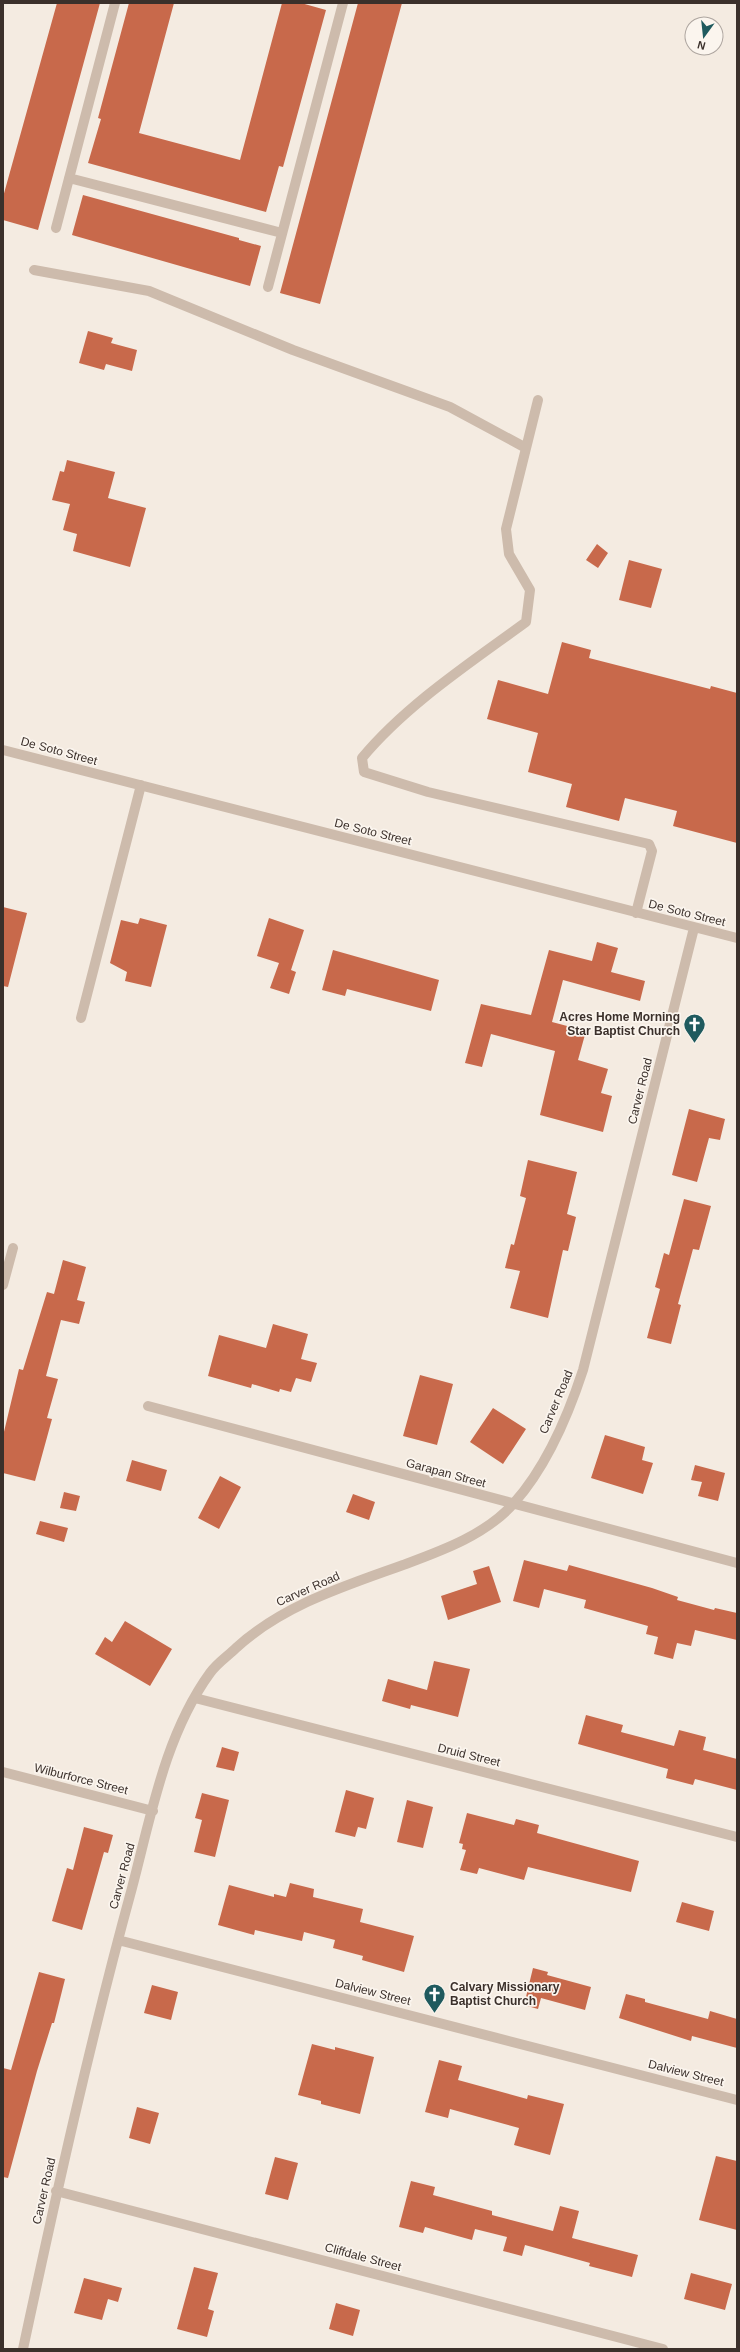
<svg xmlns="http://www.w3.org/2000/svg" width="740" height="2352" viewBox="0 0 740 2352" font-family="Helvetica,sans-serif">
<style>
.building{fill:#c8694b}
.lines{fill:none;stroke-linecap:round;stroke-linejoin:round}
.minor{stroke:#cdbbac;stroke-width:10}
.labels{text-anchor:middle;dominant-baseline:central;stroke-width:3.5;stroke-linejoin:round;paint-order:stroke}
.street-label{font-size:12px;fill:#3b302b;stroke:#fbf5ee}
.poi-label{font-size:12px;font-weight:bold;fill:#3b302b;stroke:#fbf5ee;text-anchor:end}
</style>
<rect width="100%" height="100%" fill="#f4ebe1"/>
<path class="building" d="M57,3H100L38,230L3,220V197Z
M129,3H174L139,133L240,160L282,3H301L326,10L283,167L279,166L266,212L88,163L101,119L98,118Z
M358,3H402L320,304L280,293Z
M83,195L239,238V240L261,246L250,286L72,235Z
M88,331L113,338L111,343L137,350L132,371L106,364L104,370L79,363Z
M67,460L115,472L108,498L146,508L130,567L73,551L77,534L63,530L70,504L52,500L60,471L64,472Z
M597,544L608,553L598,568L586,560Z
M629,560L662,569L651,608L619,600Z
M562,642L591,650L589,658L710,689L711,686L737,693V843L673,826L677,811L625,798L619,821L566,807L572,784L528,772L538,733L487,719L498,680L548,694Z
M3,907L27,913L8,987L3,986Z
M140,918L167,925L151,987L125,981L127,972L110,963L121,920L138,924Z
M269,918L304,930L291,970L296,972L289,994L270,988L279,963L257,956Z
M597,942L618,948L611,972L645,981L640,1001L563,980L552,1022L586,1031L578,1060L608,1069L601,1093L612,1096L603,1132L540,1115L555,1051L491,1034L482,1067L465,1063L481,1004L531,1015L549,950L592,961Z
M333,950L439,980L431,1011L347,989L345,996L322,990Z
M689,1109L725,1119L720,1140L709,1138L697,1182L672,1175Z
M528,1160L577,1172L567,1214L576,1217L568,1251L563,1250L548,1318L510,1308L520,1271L505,1268L511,1244L514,1245L526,1198L520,1196Z
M684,1199L711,1206L699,1250L693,1249L678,1304L681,1305L671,1344L647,1338L660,1289L655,1287L664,1253L669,1255Z
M63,1260L86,1267L77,1300L85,1302L79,1324L61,1320L46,1376L58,1379L47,1418L52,1419L35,1481L3,1473V1436L19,1369L23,1370L47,1292L54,1294Z
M273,1324L308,1334L301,1359L317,1363L311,1382L296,1378L291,1392L280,1389L279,1392L252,1384L251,1388L208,1376L219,1335L266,1348Z
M420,1375L453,1384L437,1445L403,1436Z
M493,1408L526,1429L503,1464L470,1442Z
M605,1435L645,1447L642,1460L653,1463L643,1494L591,1478Z
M132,1460L167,1470L161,1491L126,1481Z
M695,1465L725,1473L718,1501L698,1496L702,1482L691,1480Z
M220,1476L241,1487L219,1529L198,1518Z
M64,1492L80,1496L76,1511L60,1508Z
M353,1494L375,1502L369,1520L346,1512Z
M40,1521L68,1528L64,1542L36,1534Z
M524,1560L567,1571L569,1565L652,1588L678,1597L677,1600L714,1610L715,1608L737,1613V1640L695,1630L691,1646L677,1643L673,1659L654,1654L658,1637L646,1634L648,1626L584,1608L586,1600L544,1589L539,1608L513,1601Z
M489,1566L501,1602L448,1620L441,1596L477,1584L473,1571Z
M125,1621L172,1649L150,1686L95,1654L105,1637L112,1642Z
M434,1661L470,1669L458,1717L411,1705L410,1709L382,1701L388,1679L427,1690Z
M586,1715L623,1725L621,1732L674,1746L679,1730L706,1737L703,1750L737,1759V1790L695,1779L693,1785L666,1778L668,1769L578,1744Z
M222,1747L239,1752L234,1771L216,1767Z
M346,1790L374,1798L366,1829L358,1827L355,1837L335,1832Z
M202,1793L229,1800L215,1857L194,1852L202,1820L195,1818Z
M407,1800L433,1807L423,1848L397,1842Z
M467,1813L514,1825L516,1819L539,1825L537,1833L639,1861L631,1892L528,1867L524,1880L479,1868L477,1874L460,1870L466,1850L462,1849L463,1844L459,1843Z
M84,1827L113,1835L108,1853L104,1852L82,1930L52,1921L67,1868L73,1870Z
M290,1883L314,1889L313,1897L363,1909L360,1922L414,1936L404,1972L362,1960L363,1956L333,1948L335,1940L304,1932L302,1941L255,1930L254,1935L218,1925L229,1885L274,1897V1894L286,1897Z
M682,1902L714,1911L709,1931L676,1922Z
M533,1968L548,1972L547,1975L591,1987L585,2010L541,1998L538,2009L524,2005Z
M39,1972L65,1979L54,2023H52L37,2071L8,2178L3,2177V2068L11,2070Z
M152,1985L178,1992L171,2020L144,2013Z
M626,1994L645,1999V2002L708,2019L710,2011L737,2019V2048L692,2036L691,2041L619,2018Z
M312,2044L335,2050V2047L374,2057L360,2114L321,2104V2101L298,2095Z
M439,2060L462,2066L458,2080L527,2099L528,2095L564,2104L550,2155L514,2145L519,2128L450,2109L448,2118L425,2112Z
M137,2107L159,2113L150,2144L129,2138Z
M716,2156L737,2161V2230L699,2220Z
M275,2157L298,2163L288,2200L265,2194Z
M411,2181L435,2187L433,2195L492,2211V2215L553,2231L560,2206L579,2211L572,2238L638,2255L632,2277L589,2266L590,2263L525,2245L522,2256L503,2251L507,2237L475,2229L472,2240L425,2227L423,2233L399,2227Z
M194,2267L218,2273L208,2309L214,2311L207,2337L177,2329Z
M691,2273L732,2284L725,2310L684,2299Z
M84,2278L122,2288L118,2302L108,2299L102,2320L74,2313Z
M336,2303L360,2310L353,2336L329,2329Z"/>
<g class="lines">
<path class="minor" d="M69,178L282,233
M56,228L115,3
M34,270L149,291L293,350L450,407L526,448
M268,287L343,3
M538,400L506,529L509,554L530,590L526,622C470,663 406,705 362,758L364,772L428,792L649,844L652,851L636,913
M3,750L737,938
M81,1018L141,785
M3,1285L13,1248
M148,1406L737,1563
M195,1698L737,1837
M3,1772L153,1811
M118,1940L737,2100
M56,2191L663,2349
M23,2349C56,2195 90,2041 132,1888C151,1816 165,1735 210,1673C217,1663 228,1656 236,1648C283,1605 345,1586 403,1565C441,1551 486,1535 514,1503C547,1466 568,1416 583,1370L694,928"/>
</g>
<defs>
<symbol id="church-pin" viewBox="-11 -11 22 30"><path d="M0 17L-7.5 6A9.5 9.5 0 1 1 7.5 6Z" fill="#1f5a5e" stroke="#fbf5ee"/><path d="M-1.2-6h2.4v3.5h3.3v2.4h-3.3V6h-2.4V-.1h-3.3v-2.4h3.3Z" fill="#fff"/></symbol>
</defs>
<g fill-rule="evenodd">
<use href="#church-pin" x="682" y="1012" width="25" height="34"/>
<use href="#church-pin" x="422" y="1982" width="25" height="34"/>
</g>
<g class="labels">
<g class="street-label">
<text transform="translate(59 751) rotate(15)">De Soto Street</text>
<text transform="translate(373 832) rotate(14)">De Soto Street</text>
<text transform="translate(687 913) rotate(14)">De Soto Street</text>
<text transform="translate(640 1091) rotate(-76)">Carver Road</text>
<text transform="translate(556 1402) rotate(-67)">Carver Road</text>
<text transform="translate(446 1473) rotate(15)">Garapan Street</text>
<text transform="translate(308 1589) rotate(-24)">Carver Road</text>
<text transform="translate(469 1755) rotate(14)">Druid Street</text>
<text transform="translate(81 1779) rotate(14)">Wilburforce Street</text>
<text transform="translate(122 1876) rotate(-75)">Carver Road</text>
<text transform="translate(373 1992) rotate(14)">Dalview Street</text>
<text transform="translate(686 2073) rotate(14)">Dalview Street</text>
<text transform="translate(44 2191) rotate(-77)">Carver Road</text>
<text transform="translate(363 2257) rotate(15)">Cliffdale Street</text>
</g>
<g class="poi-label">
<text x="680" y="1017">Acres Home Morning<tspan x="680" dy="14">Star Baptist Church</tspan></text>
<text x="450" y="1987" text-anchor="start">Calvary Missionary<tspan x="450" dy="14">Baptist Church</tspan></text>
</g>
</g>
<rect width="740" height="2352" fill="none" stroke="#3b302b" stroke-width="8"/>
<g transform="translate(704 36) rotate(195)"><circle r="19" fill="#fbf5ee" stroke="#aea6a0"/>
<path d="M0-3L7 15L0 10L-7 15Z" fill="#1f5a5e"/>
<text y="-6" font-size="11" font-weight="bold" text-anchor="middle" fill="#3b302b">N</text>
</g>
</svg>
